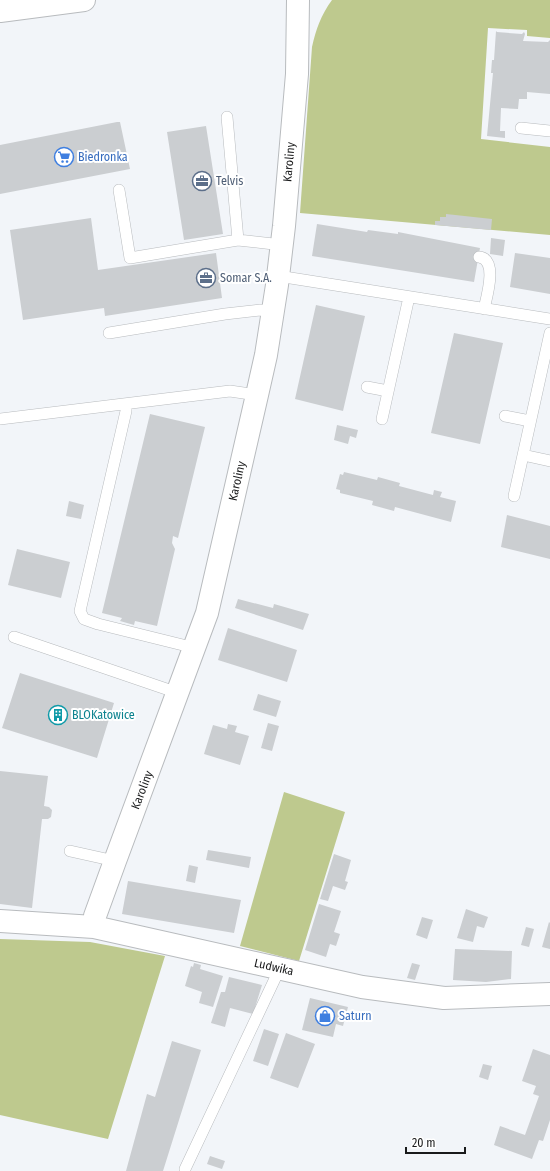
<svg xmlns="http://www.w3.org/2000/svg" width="550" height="1171" viewBox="0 0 550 1171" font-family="'Fira Sans Condensed',sans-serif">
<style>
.green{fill:#bec98e}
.building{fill:#cbced1}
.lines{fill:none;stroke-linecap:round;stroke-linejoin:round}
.lane-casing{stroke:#b8bbbe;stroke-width:12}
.street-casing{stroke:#b8bbbe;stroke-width:24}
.secondary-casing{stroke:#b8bbbe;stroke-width:24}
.lane{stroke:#fff;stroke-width:11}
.street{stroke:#fff;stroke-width:22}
.secondary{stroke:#fff;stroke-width:22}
.labels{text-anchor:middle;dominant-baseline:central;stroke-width:4;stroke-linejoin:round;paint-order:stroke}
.shop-label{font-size:12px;fill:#366cbe;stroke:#fff;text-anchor:start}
.street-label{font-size:12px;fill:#191a1b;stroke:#fff}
.service-label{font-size:12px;fill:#4e5e75;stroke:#fff;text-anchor:start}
.culture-label{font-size:12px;fill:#0d838f;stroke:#fff;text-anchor:start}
</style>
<rect width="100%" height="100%" fill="#f2f5f9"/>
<path class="green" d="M332,0H550V38L527,36V30L488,28L481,139L550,147V235L300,213L312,47C316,29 321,15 332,0Z
M284,792L345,812L299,961L240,946Z
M0,939L90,942L165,956L108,1139L0,1115Z"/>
<path class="building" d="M496,31L497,32L522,34L524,32L525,34L523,41L548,42L550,40V94L527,92V99H519L518,109L501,108L500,131H505V138L487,136L493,73H491L492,60H494Z
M117,122H120L130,169L0,194V145Z
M206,126L223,234L184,240L167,132Z
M446,214L492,219L491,230L435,225V221H440V217H446Z
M91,218L98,270L216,253L222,298L105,316L104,308L23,320L10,230Z
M317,224L367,232L368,230L398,234V232L480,248L474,282L312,256Z
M491,238L505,240L503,256L490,254Z
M515,253L550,258V294L510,287Z
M316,305L365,316L343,411L295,399Z
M454,333L503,343L480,444L431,433Z
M150,414L205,427L178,538L173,536L172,543L175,549L157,626L135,621L134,625L120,621L122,618L102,613Z
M337,425L358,430L356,438L350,436L348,444L334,440Z
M344,472L377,480L378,477L400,483L399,486L433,495L434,490L442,492L440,497L456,501L451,522L395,507L394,511L372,505L373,501L340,493V490L336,489L340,474L343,475Z
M69,501L84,505L81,519L66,516Z
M507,515L550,526V559L501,547Z
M17,549L70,562L61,598L8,585Z
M238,599L273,608L274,604L309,614L303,630L235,608Z
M228,628L297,650L287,682L218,660Z
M20,673L114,703L97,758L2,728Z
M258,694L281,701L276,717L253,710Z
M268,723L279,726L272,751L261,748Z
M228,724L237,726L235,732L249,736L240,765L204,754L213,725L227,729Z
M0,771L48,776L44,806L49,807L52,810L51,817L48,819H42L32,908L0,904Z
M208,850L251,857L249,868L206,860Z
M334,854L351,860L345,881L348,882L345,890L333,886L328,901L320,899Z
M189,865L198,867L195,883L186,881Z
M128,881L241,900L234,933L122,914Z
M319,904L341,911L334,932L340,934L336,946L330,944L326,957L305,950Z
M466,909L488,917L484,928L477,926L473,942L457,938Z
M422,917L433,920L427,939L416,935Z
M549,922L550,923V949L542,947Z
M526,927L534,929L529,947L521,945Z
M455,949L512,951L511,979L486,982L453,980Z
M194,963L201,965L200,969L223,976L213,1007L199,1003L202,992L185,986L191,966L193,967Z
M412,963L420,965L415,980L407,978Z
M229,977L262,985L253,1014L230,1008L225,1027L211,1023L221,992H225Z
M310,998L348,1007L343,1026L336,1024L333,1037L302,1030Z
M264,1029L279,1034L268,1066L253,1061Z
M286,1033L315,1044L298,1088L270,1078Z
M172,1041L201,1050L163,1171H126L147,1094L155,1097Z
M533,1049L550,1055V1120L543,1141L539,1140L532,1159L494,1145L500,1126L525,1135L539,1096L533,1094L536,1086L522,1081Z
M483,1064L492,1066L488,1080L479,1077Z
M210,1156L225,1161L222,1169L207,1164Z"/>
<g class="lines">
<defs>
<path id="lane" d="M227,117L238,240
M521,128L550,131
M119,190L130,258L238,240L282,245
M479,257C498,259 487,296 484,309
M278,276L550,319
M109,333L225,314L260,310L272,311
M367,387L388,391
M126,404V411L80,611L84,619L98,624L195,648
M505,416L530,421
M0,419L230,391L257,395
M382,419L409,297
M523,455L550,461
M514,496L550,333
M14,637L178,693
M70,851L115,861
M185,1169L280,968"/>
<path id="street" d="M0,921L94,927L362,987L444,998L550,994
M94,927L95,916L115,861L207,613L257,395L266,355L277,285L284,226L297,74L298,0"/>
<path id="secondary" d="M0,11L84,0"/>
</defs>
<use href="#lane" class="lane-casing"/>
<use href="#street" class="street-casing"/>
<use href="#secondary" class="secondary-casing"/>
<use href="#lane" class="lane"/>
<use href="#street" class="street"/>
<use href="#secondary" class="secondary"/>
</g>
<defs>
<symbol id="supermarket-ring" viewBox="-11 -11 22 22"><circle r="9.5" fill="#fff" stroke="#3f7fe0" stroke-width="1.5"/><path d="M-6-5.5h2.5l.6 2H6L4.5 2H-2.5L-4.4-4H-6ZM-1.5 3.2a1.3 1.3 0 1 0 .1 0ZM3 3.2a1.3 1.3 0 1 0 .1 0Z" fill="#3f7fe0"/></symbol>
<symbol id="office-ring" viewBox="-11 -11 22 22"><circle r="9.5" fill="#fff" stroke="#5c6f8a" stroke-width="1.5"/><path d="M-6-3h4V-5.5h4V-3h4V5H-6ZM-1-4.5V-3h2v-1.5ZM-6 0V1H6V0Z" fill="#5c6f8a"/></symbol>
<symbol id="building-ring" viewBox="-11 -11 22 22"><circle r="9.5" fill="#fff" stroke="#0f9aa8" stroke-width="1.5"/><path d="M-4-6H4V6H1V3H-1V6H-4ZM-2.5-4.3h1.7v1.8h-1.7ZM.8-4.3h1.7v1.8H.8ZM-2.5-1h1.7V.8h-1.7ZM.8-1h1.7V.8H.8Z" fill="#0f9aa8"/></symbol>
<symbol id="shop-ring" viewBox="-11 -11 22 22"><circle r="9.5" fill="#fff" stroke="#3f7fe0" stroke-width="1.5"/><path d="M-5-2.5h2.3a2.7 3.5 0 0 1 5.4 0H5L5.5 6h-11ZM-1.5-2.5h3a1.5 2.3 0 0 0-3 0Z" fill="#3f7fe0"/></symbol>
</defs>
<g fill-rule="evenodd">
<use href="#supermarket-ring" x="53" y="146" width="22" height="22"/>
<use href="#office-ring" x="191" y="170" width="22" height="22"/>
<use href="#office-ring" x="195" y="267" width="22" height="22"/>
<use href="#building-ring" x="47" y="704" width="22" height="22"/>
<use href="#shop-ring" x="314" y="1005" width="22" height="22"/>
</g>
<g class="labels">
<g class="shop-label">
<text x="78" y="157">Biedronka</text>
<text x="339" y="1016">Saturn</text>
</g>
<g class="street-label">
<text transform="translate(289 162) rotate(-85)">Karoliny</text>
<text transform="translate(237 481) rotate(-77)">Karoliny</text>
<text transform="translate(142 790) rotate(-69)">Karoliny</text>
<text transform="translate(274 967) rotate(13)">Ludwika</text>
</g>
<g class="service-label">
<text x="216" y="181">Telvis</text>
<text x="220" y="278">Somar S.A.</text>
</g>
<g class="culture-label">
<text x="72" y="715">BLOKatowice</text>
</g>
</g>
<path d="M406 1147v6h59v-6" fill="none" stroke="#191a1b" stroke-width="2"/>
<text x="412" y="1147" font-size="12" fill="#191a1b" stroke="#ffffff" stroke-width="3" paint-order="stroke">20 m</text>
</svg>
